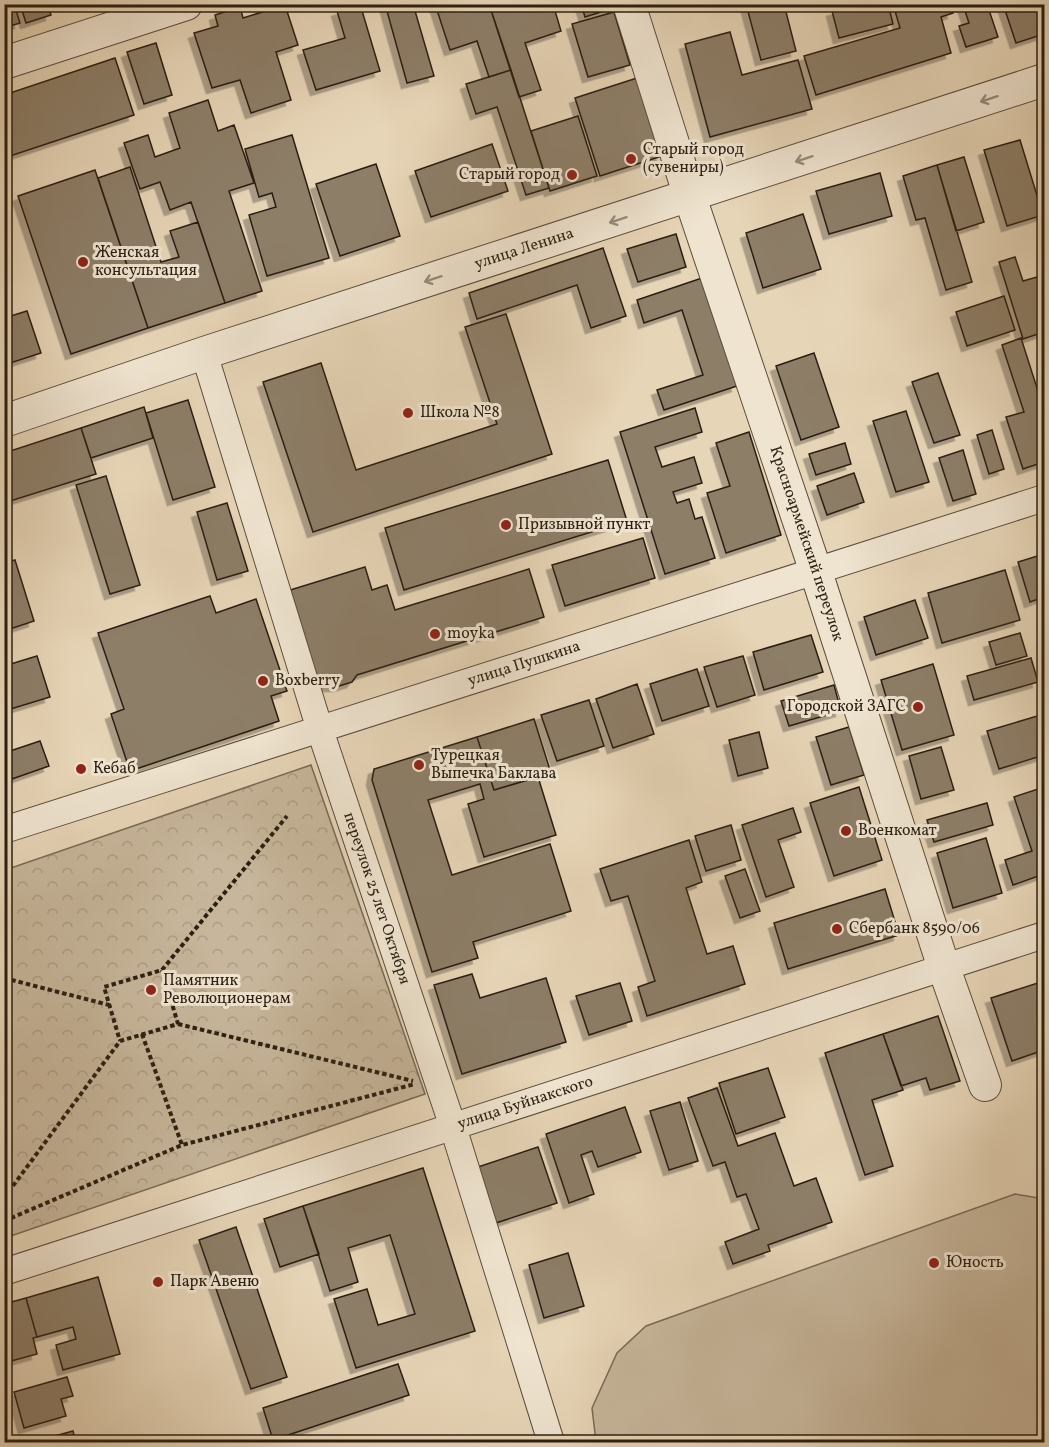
<svg xmlns="http://www.w3.org/2000/svg" width="1049" height="1447" viewBox="0 0 1049 1447" font-family="Vollkorn,serif">
<style>
.park{fill:url(#park-crowns);stroke:#796a56;stroke-width:1.5}
.garden{fill:#c7b69b;stroke:#796a56;stroke-width:1.5}
.building{fill:#8d7e68;stroke:#2b1f12;stroke-width:1.5;filter:url(#shadow)}
.lines{fill:none;stroke-linecap:round;stroke-linejoin:round}
.minor-casing{stroke:#5a4c3b;stroke-width:28}
.tertiary-casing{stroke:#5a4c3b;stroke-width:34}
.path{stroke:#2b1f12;stroke-width:4;stroke-dasharray:4.5 3;stroke-linecap:butt}
.minor{stroke:#efe4d0;stroke-width:26}
.tertiary{stroke:#efe4d0;stroke-width:32}
.oneway{stroke:#978b7a}
.poi-dot{fill:#8f2418;stroke:#efe4d0;stroke-width:2}
.labels{text-anchor:middle;dominant-baseline:central;stroke-width:6;stroke-linejoin:round;paint-order:stroke}
.poi-label{font-size:16px;fill:#2b1f12;stroke:#efe4d0;text-anchor:start}
.street-label{font-size:16px;fill:#2b1f12;stroke:#efe4d0}
</style>
<defs>
<pattern id="park-crowns" width="20" height="18" patternUnits="userSpaceOnUse" patternTransform="scale(1.5)"><rect width="20" height="18" fill="#c7b69b"/><path d="M2 6a3 3 0 1 1 6 0M12 15a3 3 0 1 1 6 0" fill="none" stroke="#ab9c84"/></pattern>
<filter id="shadow"><feDropShadow dx="-5.5" dy="5.5" stdDeviation="0" flood-color="#0004"/></filter>
</defs>
<rect width="100%" height="100%" fill="#e7d5b7"/>
<filter id="stains"><feTurbulence type="fractalNoise" baseFrequency=".00333" numOctaves="4"/><feColorMatrix values="0 0 0 0 .2 0 0 0 0 .09 0 0 0 0 .02 0 0 0 .5 -.17"/></filter>
<radialGradient id="worn" r=".72"><stop offset=".6" stop-color="#630" stop-opacity="0"/><stop offset="1" stop-color="#630" stop-opacity=".3"/></radialGradient>
<path class="park" d="M311,765L425,1094L5,1238V870Z"/>
<path class="garden" d="M1015,1194L1044,1199V1442H596L592,1408L617,1353L646,1326Z"/>
<path class="building" d="M4,4H14L20,23L4,28Z
M20,4H48L51,15L26,23Z
M360,4L380,71L316,90L303,50L345,38L337,11Z
M385,4H413L434,76L407,83Z
M435,4H489L511,70L489,77L477,41L450,50Z
M489,4H521L523,11L543,4H553L561,31L525,43L541,90L519,97Z
M581,4H616L617,7L585,17Z
M746,4H784L796,51L761,60Z
M888,4L893,24L839,38L832,11L856,4Z
M893,4H950L953,13L941,17L951,53L816,95L804,56L900,28Z
M966,4H987L998,37L966,47L959,26L969,23L963,5Z
M1003,4H1044V34L1016,43Z
M285,5L298,45L276,52L291,100L251,113L240,80L212,88L194,33L218,26L215,15L240,7L243,18Z
M614,12L630,65L588,77L572,24Z
M730,32L742,75L798,60L812,109L710,137L685,44Z
M156,43L172,95L144,104L127,52Z
M115,58L134,115L4,158V95Z
M511,70L549,188L526,195L497,107L476,114L466,84Z
M637,78L662,156L600,176L575,98Z
M208,100L218,131L234,125L254,183L229,191L262,291L225,303L191,202L170,210L160,182L140,189L124,143L148,135L155,157L180,148L169,113Z
M578,116L597,176L550,191L531,131Z
M292,135L329,258L267,276L249,215L276,207L272,193L259,197L245,149Z
M1020,140L1043,215L1007,226L984,150Z
M492,144L508,191L431,217L415,171Z
M964,157L984,222L956,231L937,165Z
M376,164L400,236L340,256L316,184Z
M937,165L972,282L946,290L925,218L916,220L903,176Z
M130,167L161,262L179,257L170,231L198,222L225,303L148,328L98,178Z
M95,170L148,328L71,354L18,196Z
M880,173L892,216L829,234L816,191Z
M803,214L821,269L763,288L746,233Z
M676,234L686,267L638,282L627,249Z
M603,248L626,316L591,328L577,285L477,319L469,293Z
M1015,257L1023,281L1044,275V332L1023,339L999,262Z
M702,278L737,386L664,410L657,390L703,375L682,310L644,323L637,300Z
M1004,296L1015,330L967,346L956,312Z
M27,311L41,353L4,365V318Z
M506,314L552,454L313,532L263,382L321,363L356,470L497,424L465,327Z
M1021,338L1044,410V462L1023,469L1006,417L1024,412L1002,345Z
M814,353L839,427L801,440L776,366Z
M938,373L960,435L934,443L912,382Z
M188,400L215,487L173,500L146,413Z
M144,407L153,438L91,458L81,428Z
M695,408L702,432L655,447L662,467L694,457L702,483L673,492L677,503L689,499L695,519L702,517L715,558L665,574L620,432Z
M906,411L929,482L896,492L873,421Z
M81,428L96,474L4,503V453Z
M992,430L1004,469L989,474L977,435Z
M749,432L781,535L726,553L707,493L730,486L716,443Z
M845,443L851,464L816,475L809,454Z
M963,450L976,494L953,501L939,458Z
M608,460L627,521L404,590L385,528Z
M854,473L864,502L827,515L817,486Z
M106,476L140,585L110,594L76,485Z
M227,503L248,571L217,580L197,512Z
M643,538L655,578L565,606L552,565Z
M1044,554V597L1030,602L1018,562Z
M15,560L34,621L4,631V563Z
M365,567L372,590L387,585L395,610L529,569L544,617L357,675L352,682L339,686H326L315,677L287,591Z
M1005,570L1020,620L942,643L928,593Z
M210,596L216,613L256,599L287,691L271,696L279,721L130,771L111,714L124,709L98,633Z
M915,600L928,638L876,655L864,617Z
M1020,633L1027,656L996,665L989,642Z
M811,635L823,672L764,690L753,652Z
M37,656L50,697L4,711V666Z
M743,656L755,695L717,707L704,667Z
M1031,658L1038,682L974,700L967,676Z
M933,664L954,735L902,750L881,680Z
M697,669L709,706L662,721L650,684Z
M637,684L654,734L613,748L596,699Z
M834,685L841,711L789,726L781,701Z
M589,700L604,746L557,761L541,715Z
M1044,714V755L999,769L987,731Z
M534,719L551,773L494,790L477,737Z
M849,727L864,775L831,785L816,737Z
M759,732L768,768L738,776L729,740Z
M477,737L494,790L538,777L556,835L484,857L468,804L484,799L480,784L428,800L452,875L550,844L571,911L473,942L478,958L432,972L372,780L374,769Z
M40,741L49,766L12,779L4,753Z
M941,747L954,790L921,799L909,756Z
M859,787L882,860L834,876L810,803Z
M1044,787V874L1013,885L1005,860L1032,851L1014,797Z
M987,803L993,825L934,842L927,820Z
M793,808L801,832L778,840L794,887L766,897L742,825Z
M731,825L741,860L706,871L695,836Z
M986,838L1002,893L953,908L937,853Z
M689,840L702,882L686,888L707,954L733,946L745,984L647,1016L638,987L655,981L628,896L611,901L600,869Z
M745,869L760,911L740,918L725,876Z
M885,889L899,935L788,969L774,923Z
M472,974L480,998L546,978L566,1042L462,1074L434,985Z
M1044,981V1050L1012,1061L991,998Z
M620,983L632,1021L589,1035L576,996Z
M938,1016L960,1081L930,1090L926,1078L901,1086L883,1034Z
M883,1034L903,1090L872,1100L893,1166L865,1175L825,1053Z
M768,1068L785,1117L736,1134L719,1083Z
M717,1088L738,1146L775,1133L794,1186L816,1178L832,1222L768,1245L770,1251L733,1264L725,1242L759,1229L746,1194L737,1197L725,1162L713,1166L688,1098Z
M680,1102L698,1161L669,1170L650,1111Z
M625,1107L641,1152L598,1167L592,1151L581,1155L594,1194L569,1203L546,1134Z
M538,1147L557,1203L496,1223L478,1167Z
M423,1168L475,1331L356,1368L334,1299L367,1289L378,1325L415,1314L390,1235L348,1248L358,1282L330,1291L303,1206Z
M303,1206L319,1254L280,1267L264,1219Z
M236,1227L287,1377L251,1389L199,1240Z
M568,1253L584,1306L544,1318L529,1265Z
M98,1277L120,1354L63,1370L56,1345L76,1339L73,1327L37,1337L26,1298Z
M26,1298L37,1337L33,1338L37,1354L4,1363V1304Z
M398,1364L409,1395L273,1440L263,1408Z
M67,1377L73,1396L61,1399L66,1416L24,1428L14,1392Z
M73,1431L76,1442H33Z"/>
<g class="lines">
<defs>
<g id="minor">
<path id="s1" d="M204,353L320,730L453,1127L551,1442"/>
<path id="s2" d="M4,830L1044,498"/>
<path id="s3" d="M4,1272L1044,935"/>
</g>
<g id="tertiary">
<path id="s4" d="M629,4L690,197L816,572L944,968L985,1085"/>
<path d="M4,63L186,4"/>
<path id="s5" d="M4,421L204,353L1044,80"/>
</g>
</defs>
<use href="#minor" class="minor-casing"/>
<use href="#tertiary" class="tertiary-casing"/>
<path class="path" d="M162,970L287,816
M4,978L109,1005
M178,1024L413,1081
M142,1034L182,1145
M4,1198L120,1041L178,1024L162,970L104,987L120,1041
M4,1221L182,1145L415,1084"/>
<use href="#minor" class="minor"/>
<use href="#tertiary" class="tertiary"/>
</g>
<defs><path id="oneway-shaft" d="M-6 0H5M1.5-3L5.5 0L1.5 3" fill="none" stroke-width="1.6" stroke-linecap="round" stroke-linejoin="round" transform="scale(1.5)"/></defs>
<g class="oneway">
<use href="#oneway-shaft" transform="translate(989 99) rotate(162)"/>
<use href="#oneway-shaft" transform="translate(804 159) rotate(162)"/>
<use href="#oneway-shaft" transform="translate(618 220) rotate(162)"/>
<use href="#oneway-shaft" transform="translate(433 279) rotate(162)"/>
</g>
<g class="poi-dot">
<circle cx="631" cy="159" r="6"/>
<circle cx="572" cy="175" r="6"/>
<circle cx="83" cy="262" r="6"/>
<circle cx="408" cy="413" r="6"/>
<circle cx="506" cy="525" r="6"/>
<circle cx="435" cy="634" r="6"/>
<circle cx="263" cy="681" r="6"/>
<circle cx="918" cy="707" r="6"/>
<circle cx="419" cy="765" r="6"/>
<circle cx="81" cy="769" r="6"/>
<circle cx="846" cy="831" r="6"/>
<circle cx="837" cy="929" r="6"/>
<circle cx="151" cy="990" r="6"/>
<circle cx="934" cy="1263" r="6"/>
<circle cx="158" cy="1282" r="6"/>
</g>
<g class="labels">
<g class="poi-label">
<text x="643" y="150">Старый город<tspan x="643" dy="18">(сувениры)</tspan></text>
<text x="560" y="175" text-anchor="end">Старый город</text>
<text x="95" y="253">Женская<tspan x="95" dy="18">консультация</tspan></text>
<text x="420" y="413">Школа №8</text>
<text x="518" y="525">Призывной пункт</text>
<text x="447" y="634">moyka</text>
<text x="275" y="681">Boxberry</text>
<text x="906" y="707" text-anchor="end">Городской ЗАГС</text>
<text x="431" y="756">Турецкая<tspan x="431" dy="18">Выпечка Баклава</tspan></text>
<text x="93" y="769">Кебаб</text>
<text x="858" y="831">Военкомат</text>
<text x="849" y="929">Сбербанк 8590/06</text>
<text x="163" y="981">Памятник<tspan x="163" dy="18">Революционерам</tspan></text>
<text x="946" y="1263">Юность</text>
<text x="170" y="1282">Парк Авеню</text>
</g>
<g class="street-label">
<text stroke="none"><textPath href="#s5" startOffset="548">улица Ленина</textPath></text>
<text stroke="none"><textPath href="#s4" startOffset="568">Красноармейский переулок</textPath></text>
<text stroke="none"><textPath href="#s2" startOffset="546">улица Пушкина</textPath></text>
<text stroke="none"><textPath href="#s1" startOffset="572">переулок 25 лет Октября</textPath></text>
<text stroke="none"><textPath href="#s3" startOffset="548">улица Буйнакского</textPath></text>
</g>
</g>
<rect width="1049" height="1447" fill="none" stroke="#e7d5b7" stroke-width="24"/>
<rect x="6" y="6" width="1037" height="1435" fill="none" stroke="#2b1f12" stroke-width="3"/>
<rect x="12" y="12" width="1025" height="1423" fill="none" stroke="#2b1f12" stroke-width="1.5"/>
<rect width="100%" height="100%" filter="url(#stains)"/>
<rect width="100%" height="100%" fill="url(#worn)"/>
</svg>
